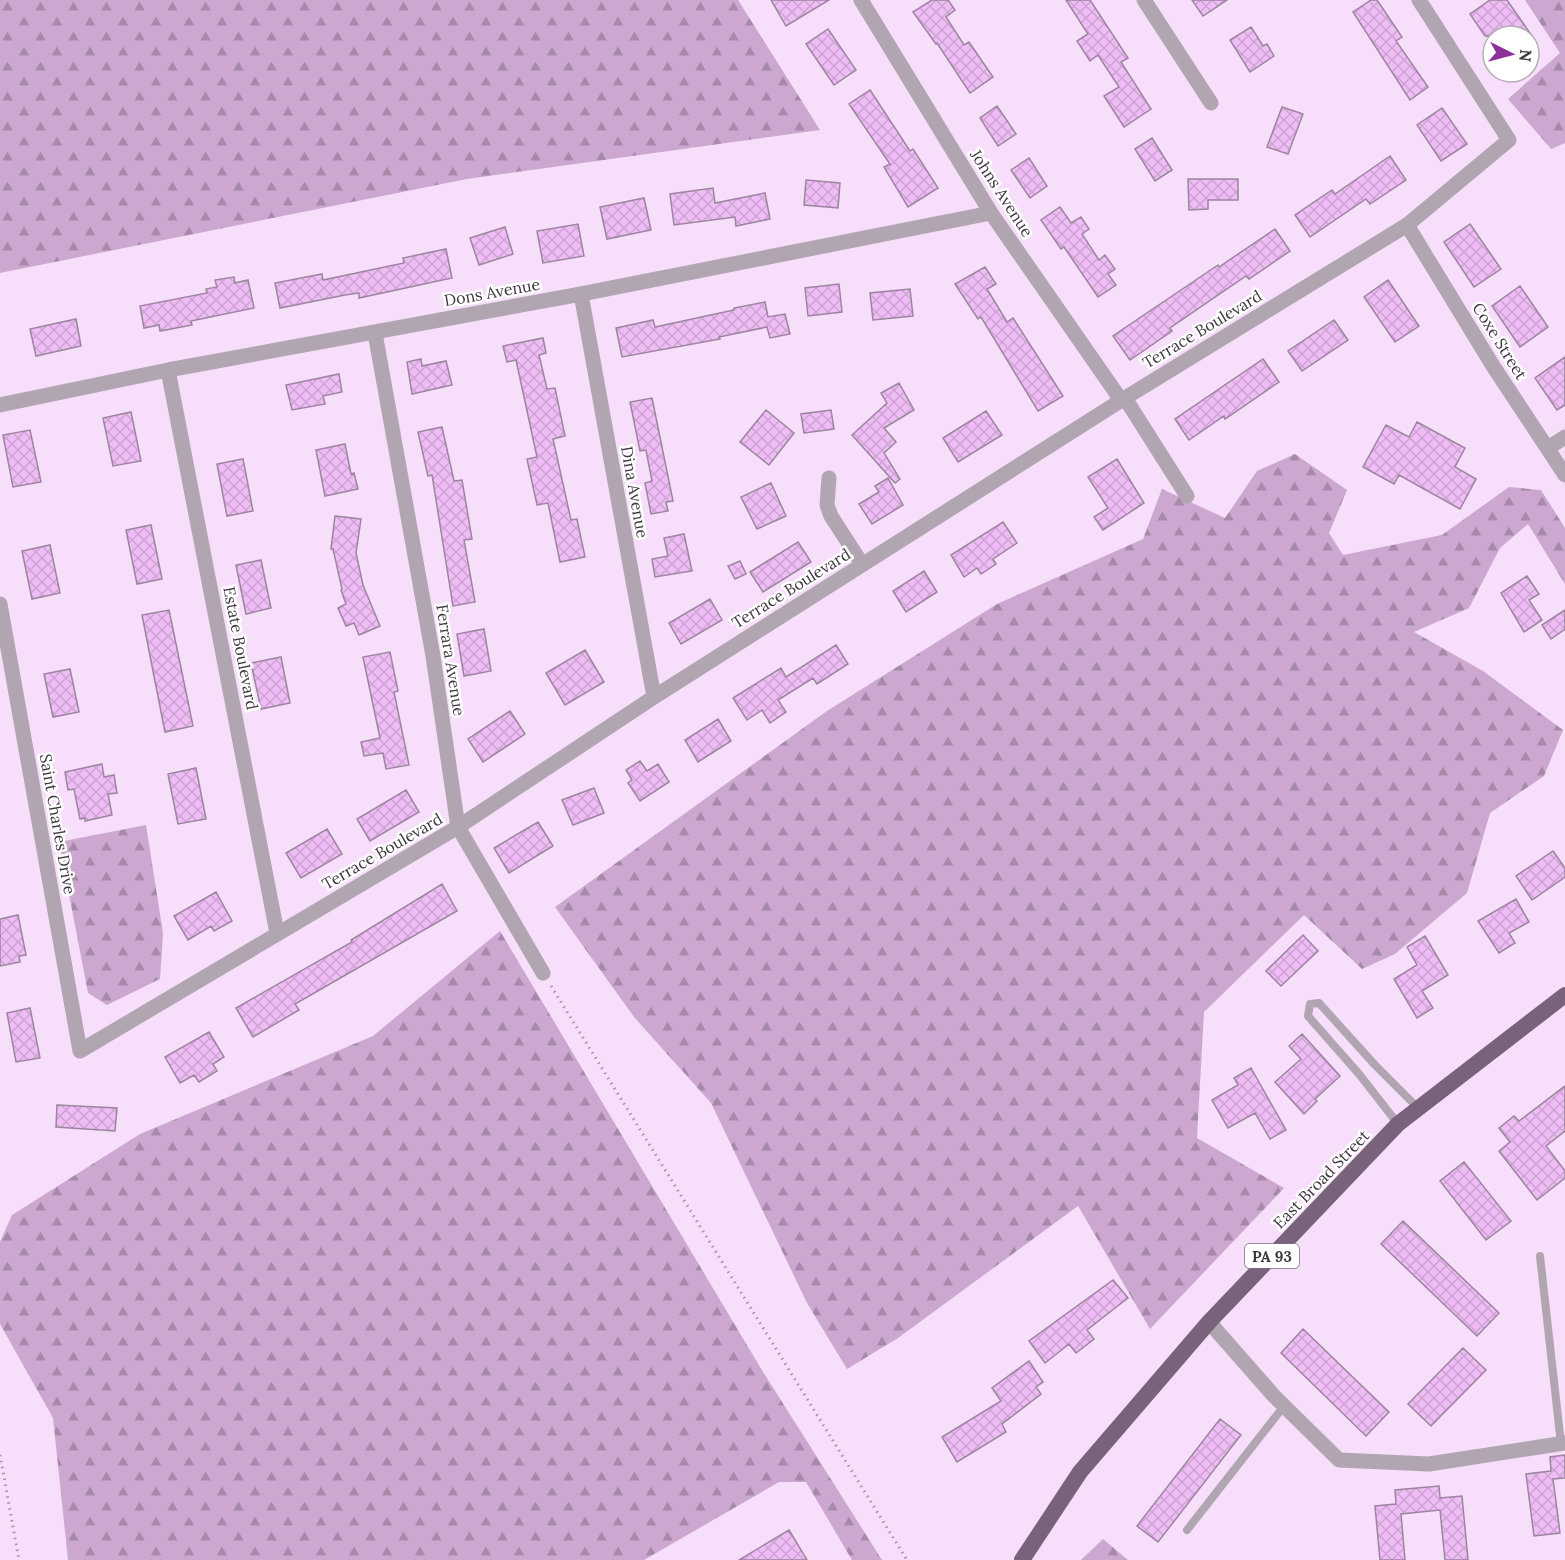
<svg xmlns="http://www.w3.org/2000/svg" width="1565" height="1560" viewBox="0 0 1565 1560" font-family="Lora,serif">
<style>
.forest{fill:url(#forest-firs)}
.building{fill:url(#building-cross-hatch);stroke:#9c859f;stroke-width:1.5}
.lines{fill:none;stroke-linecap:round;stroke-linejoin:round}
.path{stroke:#a996ab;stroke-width:3;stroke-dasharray:1.5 4.5;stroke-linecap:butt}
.service{stroke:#b0a5b1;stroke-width:8}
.minor{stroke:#b0a5b1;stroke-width:15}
.trunk{stroke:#78637a;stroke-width:16}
.labels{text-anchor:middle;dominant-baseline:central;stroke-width:5;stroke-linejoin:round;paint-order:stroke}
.shield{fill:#fff;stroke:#79727a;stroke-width:1.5}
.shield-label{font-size:15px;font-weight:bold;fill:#403641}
.street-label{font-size:16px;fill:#403641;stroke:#fff}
</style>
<defs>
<pattern id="forest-firs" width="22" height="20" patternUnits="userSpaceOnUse" patternTransform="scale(1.5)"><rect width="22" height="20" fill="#cca8d0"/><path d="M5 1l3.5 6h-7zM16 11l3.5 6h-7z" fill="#a78aaa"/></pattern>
<pattern id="building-cross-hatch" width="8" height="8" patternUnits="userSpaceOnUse" patternTransform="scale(1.5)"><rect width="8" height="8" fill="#efbdf5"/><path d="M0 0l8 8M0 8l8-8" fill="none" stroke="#cea3d3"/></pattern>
</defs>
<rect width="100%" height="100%" fill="#f7defa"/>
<path class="forest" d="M0,0H738L820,130L467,179L0,273Z
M1525,0H1565V143L1551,149L1508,99L1560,53Z
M1295,454L1347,490L1329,533L1343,555L1442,535L1509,487L1541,490L1565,528V584L1528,524L1500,548L1469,608L1414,632L1483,671L1563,730L1544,776L1490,813L1467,893L1395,954L1362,969L1304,915L1204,1012L1197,1138L1284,1188L1150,1329L1078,1206L898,1338L847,1369L807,1303L711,1103L634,1017L555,907L827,711L997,604L1143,539L1162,489L1225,518L1257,471Z
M146,825L163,933L160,979L107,1005L88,993L59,842Z
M500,931L760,1367L882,1560H852L806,1482H779L644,1560H68L53,1418L0,1324V1242L12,1215L140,1134L373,1036Z
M1103,1539L1128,1560H1081Z"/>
<path class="building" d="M771,0H829L786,26Z
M932,0H948L955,10L946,17L964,45L969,42L993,77L970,93L937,43L936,44L913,12Z
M1066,0H1090L1128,58L1121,62L1151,109L1124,127L1104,96L1119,87L1098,55L1090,61L1077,41L1088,34Z
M1192,0H1227L1203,16Z
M1371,0H1377L1402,37L1396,41L1428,87L1410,100L1353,12Z
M1490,0H1507L1532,36H1485L1470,14Z
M1251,27L1263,46L1267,44L1274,56L1250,72L1230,40Z
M828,29L856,70L834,85L806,44Z
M870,90L910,151L913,149L938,188L908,207L884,167L890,164L849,104Z
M997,106L1016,134L998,146L980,118Z
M1282,107L1303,114L1288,154L1267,147Z
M1442,108L1467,144L1441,161L1417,125Z
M1152,138L1172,170L1155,181L1135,149Z
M1390,156L1406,180L1370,204L1366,199L1310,237L1295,215L1332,190L1335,194Z
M1029,158L1047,186L1030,198L1011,170Z
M1188,179H1238V200H1208V209L1189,210Z
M806,180L840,183L838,208L804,205Z
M713,188L715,203L765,193L770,219L736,226L735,217L674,225L670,194Z
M644,198L651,230L607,239L600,207Z
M1060,207L1071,223L1081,217L1089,229L1082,234L1099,260L1105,255L1115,269L1108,274L1116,285L1098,297L1064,247L1061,249L1041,220Z
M578,224L584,256L543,263L537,231Z
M1470,224L1501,269L1474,287L1444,242Z
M505,227L513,254L479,265L470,238Z
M1275,229L1290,251L1249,279L1246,276L1170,328L1172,331L1130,360L1113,336L1218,265L1219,267Z
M446,249L452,278L359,298V293L345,295L280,308L275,283L322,274L323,280L404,263L403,258Z
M985,267L996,284L987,289L1007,322L1013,318L1063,396L1038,411L981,317L978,319L955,284Z
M234,277L235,283L248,280L254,308L191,321L192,325L160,331L159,325L144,328L140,306L207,293L206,289L217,287L215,280Z
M1388,280L1419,326L1395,342L1364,297Z
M839,284L842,312L808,316L805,288Z
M1520,286L1548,327L1520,347L1492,306Z
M910,289L913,316L873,320L870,293Z
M765,302L768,317L785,314L790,334L770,338L767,327L719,337L720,339L622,357L616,328L653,320L655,327L734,310V308Z
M76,319L81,346L36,356L30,329Z
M1334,320L1348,340L1302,371L1288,351Z
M543,338L546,353L539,355L547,389L555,388L565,436L553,439L571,520L577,519L585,557L560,562L548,503L537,505L527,459L537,457L516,360L507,362L503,346Z
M1565,357V405L1557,410L1535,378Z
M421,359L422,366L446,361L452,385L412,394L407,362Z
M1263,359L1279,382L1225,419L1224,416L1189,440L1175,419Z
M339,374L342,392L323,396L325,404L292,410L286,385Z
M899,383L914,410L884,428L896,442L884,453L900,479L895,483L852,435L887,403L881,393Z
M652,398L673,501L666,502L668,511L651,514L645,483L652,481L646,450L640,451L630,402Z
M766,410L794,433L769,465L740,442Z
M831,410L834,429L804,433L801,414Z
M986,411L1002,435L958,462L943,438Z
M131,412L141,461L113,466L103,418Z
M1417,422L1465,448L1455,467L1476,479L1460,509L1399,475L1394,484L1363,467L1386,425L1409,437Z
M442,427L454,481L462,480L472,539L464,540L475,602L453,606L432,475L428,476L418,432Z
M30,430L41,482L13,487L3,435Z
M345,444L351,474L354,473L358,489L325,496L316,450Z
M243,459L253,511L227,516L217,464Z
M1117,459L1144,503L1103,530L1094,517L1108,508L1088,477Z
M888,478L903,505L872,524L859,504L879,492L875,486Z
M771,483L786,516L757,529L741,497Z
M335,516L361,519L356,553L363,585L380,626L359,635L354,623L346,626L338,608L346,604L341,590L342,589L333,549H331Z
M1003,522L1017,543L993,559L996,564L981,574L977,568L964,577L951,555Z
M151,525L162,579L137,584L126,530Z
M684,534L692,571L655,577L652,559L668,556L664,538Z
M798,542L811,562L763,592L750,572Z
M50,545L60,593L32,599L22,551Z
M261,560L271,608L246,614L236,565Z
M740,561L746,574L735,579L728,566Z
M924,571L937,592L906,612L893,591Z
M1527,576L1539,594L1529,600L1542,620L1524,632L1501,593Z
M710,599L722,620L681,644L669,623Z
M169,610L193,726L165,732L142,615Z
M1565,610V629L1551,639L1542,625Z
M484,629L491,671L464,676L457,634Z
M836,645L848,664L817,684L813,678L778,700L786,712L770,723L762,710L747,720L733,698L781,668L786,677Z
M585,650L604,682L565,705L546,673Z
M390,652L398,691L394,692L409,765L386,769L383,753L364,756L361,742L380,738L363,657Z
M281,657L290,703L261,709L251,663Z
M70,669L79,712L53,717L44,674Z
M510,711L525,734L483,762L468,739Z
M718,719L731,741L698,762L685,740Z
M640,761L647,771L658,764L669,782L640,801L628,783L632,780L626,770Z
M102,764L104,777L114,775L117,793L108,794L112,815L85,821V818L80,819L74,789L68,790L65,772Z
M196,768L206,819L178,824L168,774Z
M594,788L604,813L573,825L562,800Z
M406,790L419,812L370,841L357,819Z
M538,822L553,846L509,873L494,848Z
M327,829L342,854L301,878L286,853Z
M1553,851L1565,868V877L1532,900L1516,876Z
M442,884L457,911L295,1004L299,1010L253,1037L236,1008L352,942L351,940Z
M216,892L232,921L214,931L211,926L188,940L174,916Z
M1516,899L1529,922L1509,933L1515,943L1499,953L1478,921Z
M18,915L26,955L19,956L20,962L0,966V919Z
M1303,935L1318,951L1281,986L1266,971Z
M1425,936L1448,975L1422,991L1433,1008L1417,1018L1394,979L1417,965L1407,947Z
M30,1008L40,1058L16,1062L7,1013Z
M209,1032L224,1057L213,1064L217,1071L199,1082L194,1075L180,1083L165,1057Z
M1302,1034L1340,1076L1315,1099L1317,1101L1304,1114L1275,1082L1301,1059L1289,1046Z
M1251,1068L1286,1130L1270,1139L1255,1113L1228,1128L1212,1100L1238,1085L1234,1078Z
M1565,1086V1131L1546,1146L1565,1171V1178L1537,1200L1499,1151L1510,1142L1499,1128L1514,1116L1519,1121Z
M57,1105L117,1108L115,1131L56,1127Z
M1464,1162L1511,1221L1486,1240L1440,1181Z
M1403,1221L1499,1313L1477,1336L1381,1244Z
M1113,1280L1128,1298L1087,1330L1094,1339L1076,1353L1069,1344L1045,1363L1029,1341Z
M1303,1329L1389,1412L1366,1436L1281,1353Z
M1463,1348L1486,1370L1431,1426L1408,1404Z
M1029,1361L1043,1382L1036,1387L1041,1394L1002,1424L1006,1432L957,1462L942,1437L1001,1401L992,1388Z
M1220,1419L1241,1435L1158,1542L1137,1526Z
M1565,1455V1478L1553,1479L1560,1533L1534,1536L1526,1474L1551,1471L1550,1457Z
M1439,1486L1440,1498L1462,1496L1468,1560H1445L1440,1510L1401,1514L1405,1560H1380L1375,1506L1396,1504L1395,1490Z
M789,1530L807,1560H739Z"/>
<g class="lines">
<path class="path" d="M551,986L907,1560
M0,1455L19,1560"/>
<path class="service" d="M1398,1124L1359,1074L1308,1016L1310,1004L1319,1003L1375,1065L1418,1108
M1540,1256L1561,1444
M1187,1530L1284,1406"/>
<path class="minor" d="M861,0L991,213L1121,400
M1144,0L1211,103
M1407,225L1493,366L1565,475
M581,294L654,697
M375,333L433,656L458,827L543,973
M168,370L277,933
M1125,398L1187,496
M0,405L168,370L581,294L991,213
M1548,448L1565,437
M829,478L827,505L831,516L862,564
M0,604L80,1051L458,827L654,697L1125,398L1407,225L1509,140L1419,0
M1209,1322L1274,1396L1339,1460L1429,1464L1565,1443"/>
<path class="trunk" d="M1022,1560L1080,1472L1209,1322L1398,1124L1565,995"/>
</g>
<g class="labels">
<rect class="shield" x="1245" y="1244" width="54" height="24" rx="4.5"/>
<g class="shield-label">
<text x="1272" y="1256">PA 93</text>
</g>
<g class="street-label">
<text transform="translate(1002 193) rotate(57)">Johns Avenue</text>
<text transform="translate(492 292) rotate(-10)">Dons Avenue</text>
<text transform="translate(1202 329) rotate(-31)">Terrace Boulevard</text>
<text transform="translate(1500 341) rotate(58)">Coxe Street</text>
<text transform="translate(635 492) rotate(80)">Dina Avenue</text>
<text transform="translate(791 588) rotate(-32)">Terrace Boulevard</text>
<text transform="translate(241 648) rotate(79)">Estate Boulevard</text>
<text transform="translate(451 660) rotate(81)">Ferrara Avenue</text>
<text transform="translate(58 824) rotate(80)">Saint Charles Drive</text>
<text transform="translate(382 851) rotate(-30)">Terrace Boulevard</text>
<text transform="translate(1321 1179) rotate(-46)">East Broad Street</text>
</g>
</g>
<g transform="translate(1511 54) rotate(96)"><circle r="28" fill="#ffffff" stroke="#b3afb3" stroke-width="1.5"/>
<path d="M0-4.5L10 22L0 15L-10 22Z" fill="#8e309a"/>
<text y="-9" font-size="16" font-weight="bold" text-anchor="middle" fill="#403641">N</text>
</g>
</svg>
